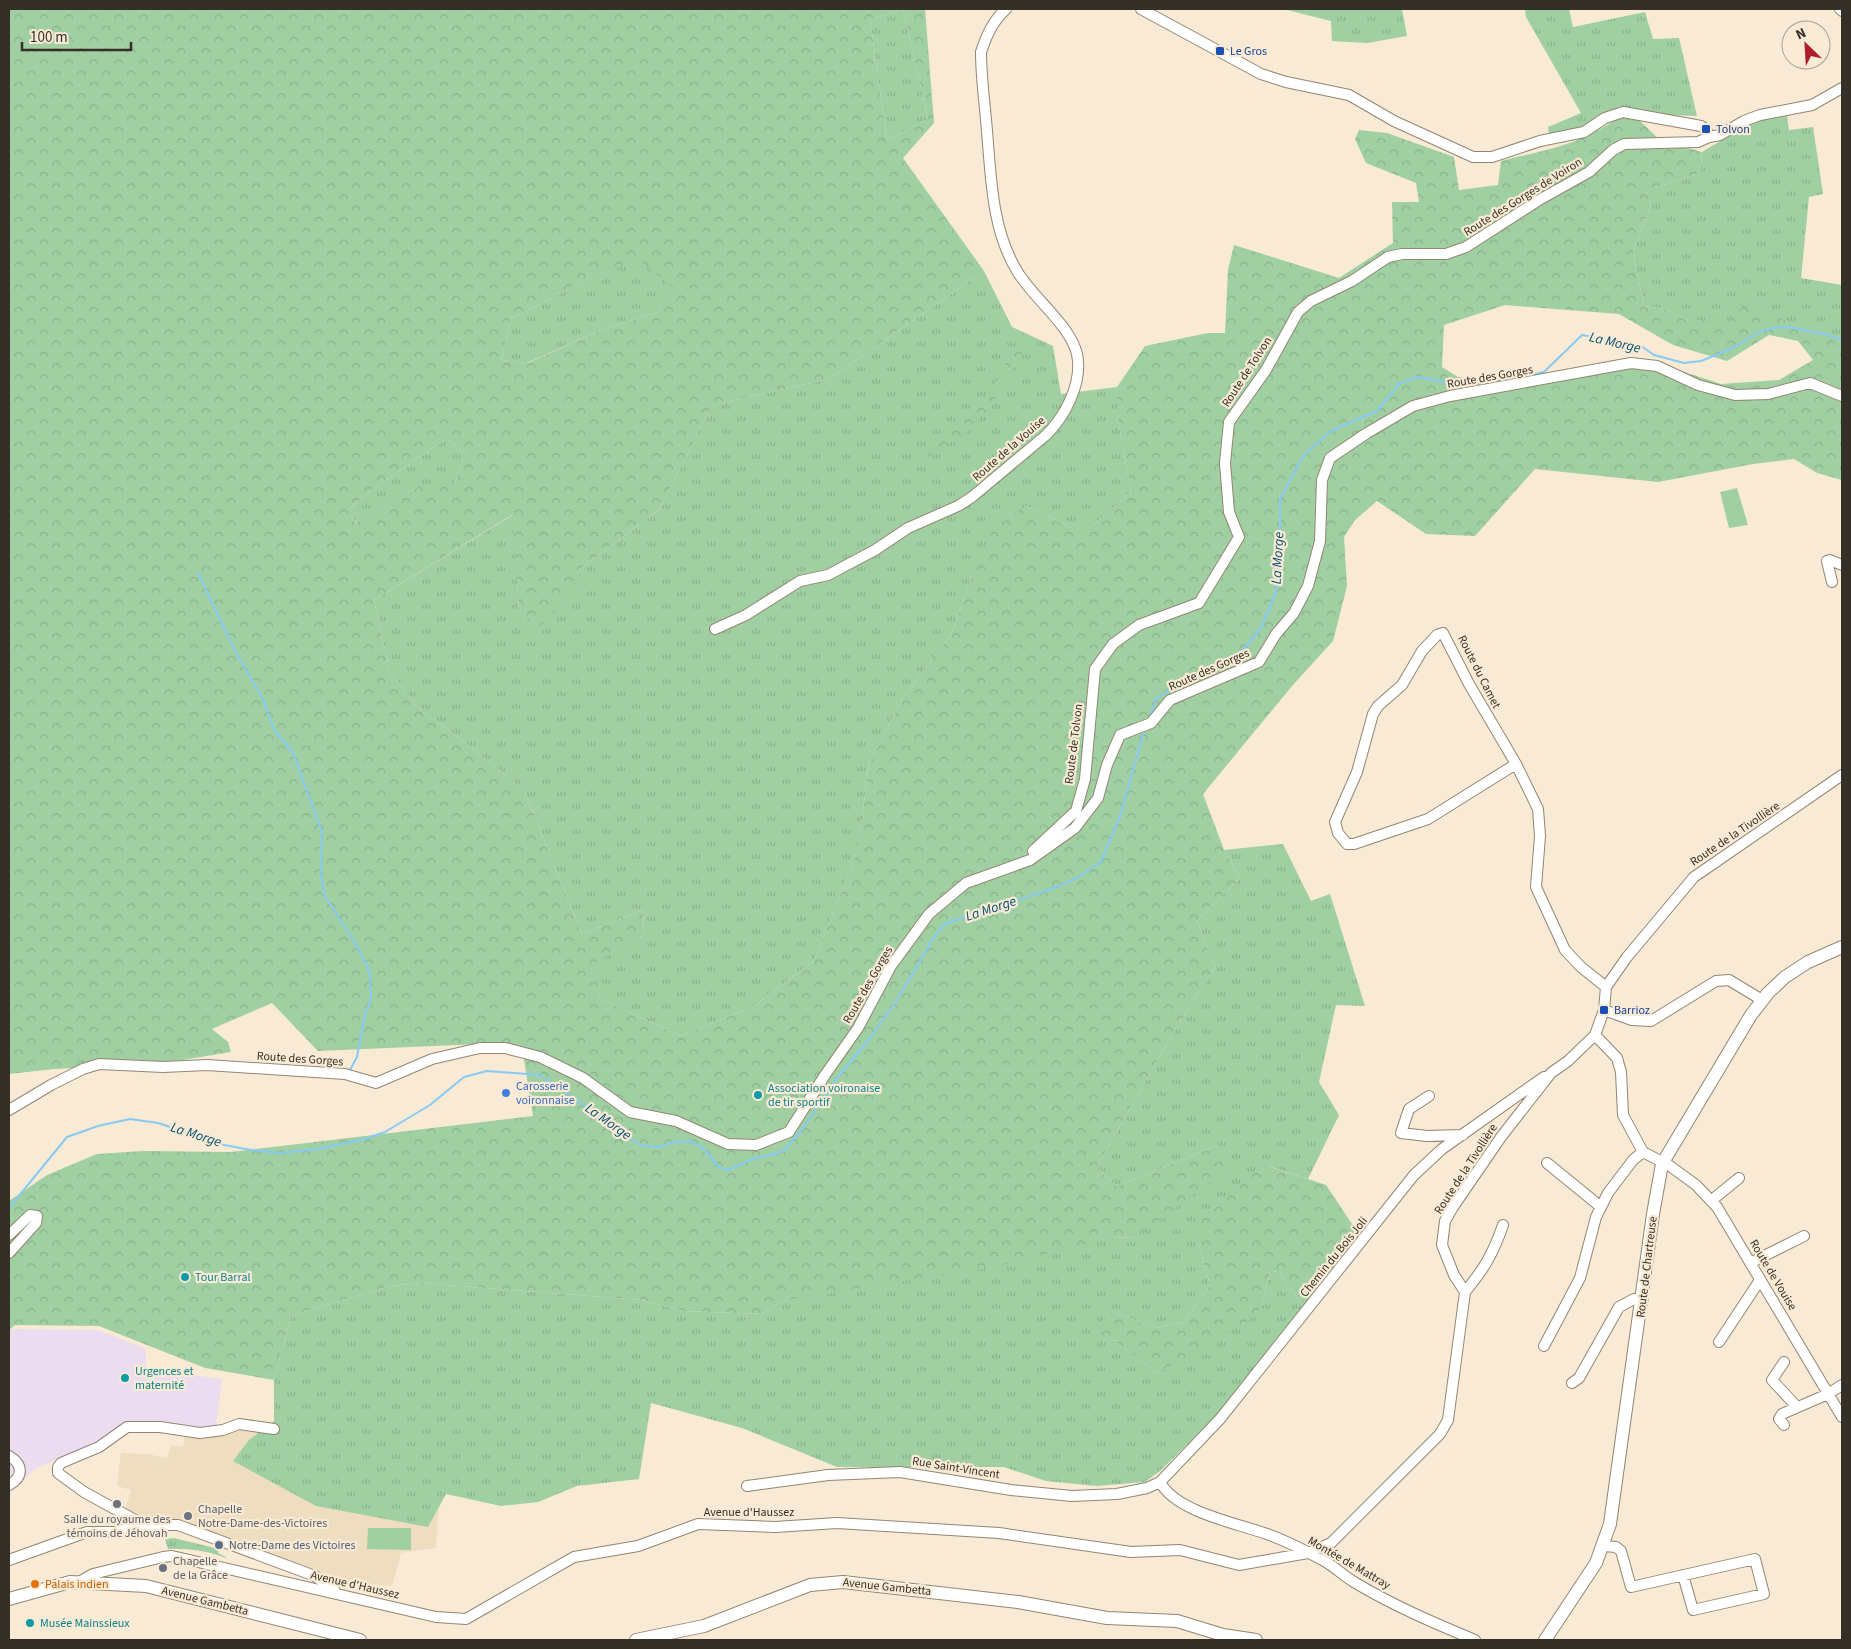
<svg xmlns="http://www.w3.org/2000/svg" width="1851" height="1649" viewBox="0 0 1851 1649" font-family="'Source Sans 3',sans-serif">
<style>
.built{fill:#efddc0}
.medical{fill:#ebdcef}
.grass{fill:url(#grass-tufts)}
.forest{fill:url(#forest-crowns);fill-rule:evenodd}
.park{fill:#a0cfa2}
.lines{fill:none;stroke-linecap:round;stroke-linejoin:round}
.stream{stroke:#87caf3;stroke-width:2}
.minor-casing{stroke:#928672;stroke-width:12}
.major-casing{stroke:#928672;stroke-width:14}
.minor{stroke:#fff;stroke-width:10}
.major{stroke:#fff;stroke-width:12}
.transit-dot{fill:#1a4fb4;stroke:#f8ead4;stroke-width:2}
.shop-dot{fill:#3f7fe0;stroke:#f8ead4;stroke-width:2}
.culture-dot{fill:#0f9aa8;stroke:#f8ead4;stroke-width:2}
.worship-dot{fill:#6b7280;stroke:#f8ead4;stroke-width:2}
.service-dot{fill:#5c6f8a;stroke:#f8ead4;stroke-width:2}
.food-dot{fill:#e8710a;stroke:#f8ead4;stroke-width:2}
.labels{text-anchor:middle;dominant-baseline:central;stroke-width:4.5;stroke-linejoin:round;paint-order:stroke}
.transit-label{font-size:12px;fill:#164399;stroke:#f8ead4;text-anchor:start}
.street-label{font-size:12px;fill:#353027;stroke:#f8ead4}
.shop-label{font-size:12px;fill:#366cbe;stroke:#f8ead4;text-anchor:start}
.culture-label{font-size:12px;fill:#0d838f;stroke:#f8ead4;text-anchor:start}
.worship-label{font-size:12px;fill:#5b616d;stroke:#f8ead4;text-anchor:start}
.service-label{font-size:12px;fill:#4e5e75;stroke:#f8ead4;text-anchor:start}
.food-label{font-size:12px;fill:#c56008;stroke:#f8ead4;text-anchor:start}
.water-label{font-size:14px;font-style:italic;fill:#055071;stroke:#f8ead4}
</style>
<defs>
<pattern id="grass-tufts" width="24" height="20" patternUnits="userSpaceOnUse" patternTransform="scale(1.25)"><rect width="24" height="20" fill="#a0cfa2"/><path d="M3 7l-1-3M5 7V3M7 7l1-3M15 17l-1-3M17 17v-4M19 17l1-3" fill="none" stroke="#8ab28c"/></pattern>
<pattern id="forest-crowns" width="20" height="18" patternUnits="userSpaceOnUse" patternTransform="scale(1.25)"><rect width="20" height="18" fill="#a0cfa2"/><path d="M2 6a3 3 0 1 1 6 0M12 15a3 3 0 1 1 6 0" fill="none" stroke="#8ab28c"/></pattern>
</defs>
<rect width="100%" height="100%" fill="#f8ead4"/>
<path class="built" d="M237,1427L265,1432L330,1475L439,1507L436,1548L401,1553L392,1586L340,1581L339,1584L197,1527L172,1519L170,1522H155L133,1515L125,1510L131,1490L117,1486L121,1453L147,1454L167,1458L171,1445L183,1447L185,1434L201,1439Z"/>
<path class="medical" d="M9,1329L98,1330L146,1349V1369L222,1379L216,1427L197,1429L125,1425L92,1445L35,1469L9,1494Z"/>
<path class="grass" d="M903,9L928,119L887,140L870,19Z
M1283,9H1402L1407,36L1367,43L1332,41L1331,21Z
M1525,9H1569L1573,27L1645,12L1653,39L1679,38L1697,116L1668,115L1620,107L1582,129L1549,135L1548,127L1581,113L1526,17Z
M1787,116L1789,130L1813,127L1823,194L1809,197L1801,278L1842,285V345L1684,318L1664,309L1644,306L1633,253L1651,205L1646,191L1700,173L1702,152L1753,121Z
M638,258L674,288L659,312L603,329L527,363L501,360L511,319L584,281Z
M984,271L1012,327L1053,346L1061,394L1117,387V414L1131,492L1090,528H1072L1026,506L972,576L951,635L903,698L869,762L858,850L814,961L754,1006L681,1036L600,999L595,962L644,935L643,910L582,934L524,790L439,722L422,712L390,672L374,600L513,515L519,611L576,572L659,510L712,405L829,379Z
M446,439L466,453L453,487H418L357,523L347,511L374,488Z
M1283,844L1311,901L1330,894L1365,1006L1336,1005L1319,1082L1339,1115L1308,1179L1262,1164L1199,1246L1210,1285L1184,1322L1156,1328L1111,1311L1113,1340L1157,1373L1262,1306L1270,1272L1279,1271L1303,1307L1228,1404L1160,1471L1145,1482L1096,1486L1046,1481L1004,1467H837L742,1428L651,1403L639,1479L577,1486L538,1502L501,1506L446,1494L428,1527L316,1506L233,1461L249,1440L274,1421V1380L291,1316L390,1286L421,1283L641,1300L684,1311L761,1314L782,1301L1111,1238L1137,1237L1218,1145L1117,1186L1096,1168L1166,1045L1215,967L1197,921L1240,878L1224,850Z
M174,1538L219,1549L218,1553L226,1557V1558C209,1551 186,1548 168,1549L165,1539Z"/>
<path class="forest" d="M9,9H903L870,19L887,140L928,119L903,9H925L934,123L903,158L984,271L829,379L712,405L659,510L576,572L582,585L538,628L519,611L512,515L374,600L390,672L422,712L439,722L524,790L582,934L643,910L644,935L596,962L600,999L681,1036L754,1006L814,961L858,850L869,762L903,698L951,635L972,576L994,526L1026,506L1072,528H1090L1131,492L1117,414V387L1145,346L1208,333H1225L1228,270L1234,245L1339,278L1393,243L1392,202H1419L1416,183L1366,163L1355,139L1359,130L1387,133L1454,157L1459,190L1498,185L1501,161C1546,150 1580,145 1619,117L1639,120L1660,140L1702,152L1700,173L1646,191L1651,205L1633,253L1644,306L1664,309L1684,318L1729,324L1745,303L1801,327L1842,340V480L1817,473L1794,459L1753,464L1658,482L1535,469L1475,536L1426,534L1377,501L1355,520L1344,537L1347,586L1333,641L1292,686L1203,794L1224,850L1240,878L1197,921L1215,967L1166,1045L1096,1168L1117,1186L1218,1145L1233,1165L1137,1237L1111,1238L993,1267L782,1301L761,1314L684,1311L641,1300L421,1283L390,1286L291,1316L274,1380L205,1368L99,1326L15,1325L9,1330V1201L47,1175L97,1154L143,1151L231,1152L533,1116L522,1047L503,1043L318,1051L272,1003L212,1029L228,1042L231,1052L164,1063L54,1069L9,1074ZM638,259L673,288L659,312L603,329L528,363L501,360L511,319L584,281ZM1505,305L1619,314L1673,345L1727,361L1769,335L1798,341L1813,360L1779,380L1721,384L1678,370L1615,361L1525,380L1458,377L1442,367L1444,325ZM446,439L466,453L453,487H418L356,523L348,510L374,488Z
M1016,345L1023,351L992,405L967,432L911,467L904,463L935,442L990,393Z
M1262,1164L1326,1185L1360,1236L1303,1307L1279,1271L1270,1272L1262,1306L1248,1321L1157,1373L1113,1340L1092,1333L1111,1311L1156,1328L1184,1322L1210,1285L1199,1246L1198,1224Z"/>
<path class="park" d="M1737,488L1748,525L1729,528L1720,492Z
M368,1528H411V1550L367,1549Z"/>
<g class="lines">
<path class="stream" d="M198,573L235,651L262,697L275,731L293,753L322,832L321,876L325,896L355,943L370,972L371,1000L365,1014L357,1057L350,1070
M1149,719L1156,699L1190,676L1240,653L1261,628L1276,592L1280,548V499L1303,456L1331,431L1377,411L1400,383L1417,377L1473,387L1544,372L1582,335L1641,346L1654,355L1684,363L1701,361L1733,348L1759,332L1774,328L1789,327L1828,335L1842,340
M9,1208L67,1137L98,1126L130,1119L158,1123L224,1145L251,1150L281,1153L318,1149L364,1139L385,1132L430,1105L464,1077L487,1071L539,1075L558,1086L620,1133L643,1146L657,1147L675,1142L689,1141L702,1147L719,1167L728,1170L750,1160L784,1151L804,1127L834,1082L870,1038L897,1000L936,934L947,923L1046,891L1075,879L1101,862L1120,816L1145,728"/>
<defs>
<path id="minor" d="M1141,9L1261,74L1286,82L1349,95L1394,121L1473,157H1492L1540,141L1584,132L1605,118L1623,112L1701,126L1706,129L1709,137
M1840,9L1842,11
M1832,582L1827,561L1830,560L1842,565
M715,629L746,615L800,581L828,575L875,550L908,528L958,506L972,497L1045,436C1065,417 1083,383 1077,354C1070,325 1033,298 1017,271C992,230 991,178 987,131C985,105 981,78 981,52C987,34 993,21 1006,9
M1516,764L1428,819L1354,844H1347L1338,833L1335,822L1357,772L1373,714L1378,706L1402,685L1422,651L1437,635L1443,633L1469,684L1516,764L1538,809L1540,836L1536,887L1565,950L1581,967L1606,987
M1033,851L1076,811L1085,779L1095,669L1113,644L1139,625L1199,603L1239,537L1229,512L1225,463L1229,422L1266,370L1298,312L1311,301L1352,281L1388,257L1402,254H1446L1466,247L1539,200L1589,172L1613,150L1624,144L1698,142L1709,137L1720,135L1744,121L1760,115L1812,105L1842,88
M1604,1010L1632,1020L1651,1021L1716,981L1729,980L1762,1000
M1595,1035L1617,1058L1621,1072L1623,1115L1643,1152L1670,1166L1696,1185L1717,1207L1842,1417
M1429,1096L1409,1109L1401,1133L1427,1136L1463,1135
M9,1110L51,1085L83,1069L99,1064L163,1067L207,1065L345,1074L376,1083L432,1059L480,1048H505L540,1057L583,1078L630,1112L676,1121L728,1144L756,1145L789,1132L825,1075L858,1028L891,966L929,914L966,883L1030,860L1075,828L1098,798L1107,765L1120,735L1151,723L1170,700L1259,662L1276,634L1294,613L1308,586L1320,541L1322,480L1330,458L1367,433L1413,406L1450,396L1631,363L1657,366L1698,385L1735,395L1768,394L1810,383L1842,396
M1547,1163L1601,1207
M1712,1200L1739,1178
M9,1235L30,1215L37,1216L36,1223L9,1253
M1750,1263L1804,1236
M1465,1292C1484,1269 1493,1254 1503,1225
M1719,1342L1760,1280
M1544,1346L1580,1278L1596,1217L1608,1193L1633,1160L1643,1152
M1784,1362L1772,1380L1797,1407
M1572,1383L1579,1378L1619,1307L1634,1299H1643
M1784,1425L1779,1419L1782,1414L1828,1394L1842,1385
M9,1456C23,1464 24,1477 9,1485
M1160,1482L1220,1419L1414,1175L1442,1149L1544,1077
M1160,1482C1176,1512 1236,1523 1267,1534C1287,1541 1308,1552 1326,1562C1336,1568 1344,1576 1354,1582C1392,1605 1434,1623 1475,1640
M747,1486L828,1475L900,1472L1011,1490L1072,1496L1117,1494L1147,1488L1160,1482
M144,1525L84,1492L58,1473V1467L61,1463L99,1447L127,1427H160L200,1433L223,1430L239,1424L274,1429
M1604,1546L1616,1547L1621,1551L1631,1587L1755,1559L1764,1594L1693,1610L1683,1575
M9,1560L87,1532H114L144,1525H178L315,1576L335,1591
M79,1582L93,1574L163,1557L172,1556L436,1617L466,1619L574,1557L638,1546L698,1524L775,1527L837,1523L999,1533L1131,1552L1180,1550L1239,1565L1308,1553L1331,1543L1440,1434L1448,1420L1465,1292L1454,1275L1442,1245L1445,1221L1453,1207L1501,1137L1551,1073L1568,1061L1595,1035L1604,1010L1606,987L1627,957L1694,877L1842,775"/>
<path id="major" d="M9,1599L70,1582L146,1586L360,1640
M636,1640L704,1626L810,1585L843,1582L1018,1602L1107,1618L1177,1621L1223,1635L1256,1640
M1545,1640L1596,1563L1610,1524L1653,1214L1662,1164L1751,1015L1768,993L1785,977L1808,962L1842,947"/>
</defs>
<use href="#minor" class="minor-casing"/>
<use href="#major" class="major-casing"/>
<use href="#minor" class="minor"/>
<use href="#major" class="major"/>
</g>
<g class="transit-dot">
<rect x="1215" y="46" width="10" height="10" rx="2.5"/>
<rect x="1701" y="124" width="10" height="10" rx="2.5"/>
<rect x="1599" y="1005" width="10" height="10" rx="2.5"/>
</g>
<circle class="shop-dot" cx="506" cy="1093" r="5"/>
<g class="culture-dot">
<circle cx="758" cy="1095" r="5"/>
<circle cx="185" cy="1277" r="5"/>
<circle cx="125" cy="1378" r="5"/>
<circle cx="30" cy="1623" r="5"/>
</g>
<g class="worship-dot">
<circle cx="117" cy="1504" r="5"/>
<circle cx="188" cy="1516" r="5"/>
<circle cx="163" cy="1568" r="5"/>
</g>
<circle class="service-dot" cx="219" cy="1545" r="5"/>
<circle class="food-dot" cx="35" cy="1584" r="5"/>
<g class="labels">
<g class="transit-label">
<text x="1230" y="51">Le Gros</text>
<text x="1716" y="129">Tolvon</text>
<text x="1614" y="1010">Barrioz</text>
</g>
<g class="street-label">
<text transform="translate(1523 197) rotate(-32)">Route des Gorges de Voiron</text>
<text transform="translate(1247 372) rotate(-57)">Route de Tolvon</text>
<text transform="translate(1490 377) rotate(-10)">Route des Gorges</text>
<text transform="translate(1009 449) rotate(-41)">Route de la Vouise</text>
<text transform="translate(1209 670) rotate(-24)">Route des Gorges</text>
<text transform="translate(1479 672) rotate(63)">Route du Camet</text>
<text transform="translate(1074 744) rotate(-83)">Route de Tolvon</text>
<text transform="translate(1735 834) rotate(-34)">Route de la Tivollière</text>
<text transform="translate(868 985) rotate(-60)">Route des Gorges</text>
<text transform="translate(300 1059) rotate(4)">Route des Gorges</text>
<text transform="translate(1466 1169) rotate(-57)">Route de la Tivollière</text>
<text transform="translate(1334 1257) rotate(-51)">Chemin du Bois Joli</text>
<text transform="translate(1647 1267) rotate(-83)">Route de Chartreuse</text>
<text transform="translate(1773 1275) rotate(59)">Route de Vouise</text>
<text transform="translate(956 1468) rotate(9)">Rue Saint-Vincent</text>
<text x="749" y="1512">Avenue d'Haussez</text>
<text transform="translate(1349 1563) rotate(30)">Montée de Mattray</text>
<text transform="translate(355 1585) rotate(13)">Avenue d'Haussez</text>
<text transform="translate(887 1587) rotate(6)">Avenue Gambetta</text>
<text transform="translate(205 1601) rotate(14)">Avenue Gambetta</text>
</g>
<g class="shop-label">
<text x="516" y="1086">Carosserie<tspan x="516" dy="14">voironnaise</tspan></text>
</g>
<g class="culture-label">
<text x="768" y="1088">Association voironaise<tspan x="768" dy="14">de tir sportif</tspan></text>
<text x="195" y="1277">Tour Barral</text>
<text x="135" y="1371">Urgences et<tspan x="135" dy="14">maternité</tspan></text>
<text x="40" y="1623">Musée Mainssieux</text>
</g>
<g class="worship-label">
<text x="198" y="1509">Chapelle<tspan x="198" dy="14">Notre-Dame-des-Victoires</tspan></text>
<text x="117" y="1519" text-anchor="middle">Salle du royaume des<tspan x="117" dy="14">témoins de Jéhovah</tspan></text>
<text x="173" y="1561">Chapelle<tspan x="173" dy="14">de la Grâce</tspan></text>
</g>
<g class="service-label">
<text x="229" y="1545">Notre-Dame des Victoires</text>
</g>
<g class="food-label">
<text x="45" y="1584">Palais indien</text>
</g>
<g class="water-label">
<text transform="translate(1615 343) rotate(13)">La Morge</text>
<text transform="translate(1278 558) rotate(-87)">La Morge</text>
<text transform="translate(991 909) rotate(-18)">La Morge</text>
<text transform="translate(608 1122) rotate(35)">La Morge</text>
<text transform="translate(196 1135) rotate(18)">La Morge</text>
</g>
</g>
<rect width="1851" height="1649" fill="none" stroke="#353027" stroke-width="20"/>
<g transform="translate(1806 45) rotate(335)"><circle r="24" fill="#f8ead4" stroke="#aaa08f"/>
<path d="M0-4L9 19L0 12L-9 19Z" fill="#b01d2d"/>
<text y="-8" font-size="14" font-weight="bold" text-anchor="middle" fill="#353027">N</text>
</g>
<path d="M22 42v8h109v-8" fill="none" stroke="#353027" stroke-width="2.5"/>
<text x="30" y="42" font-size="15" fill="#353027" stroke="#f8ead4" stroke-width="4" paint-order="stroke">100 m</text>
</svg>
